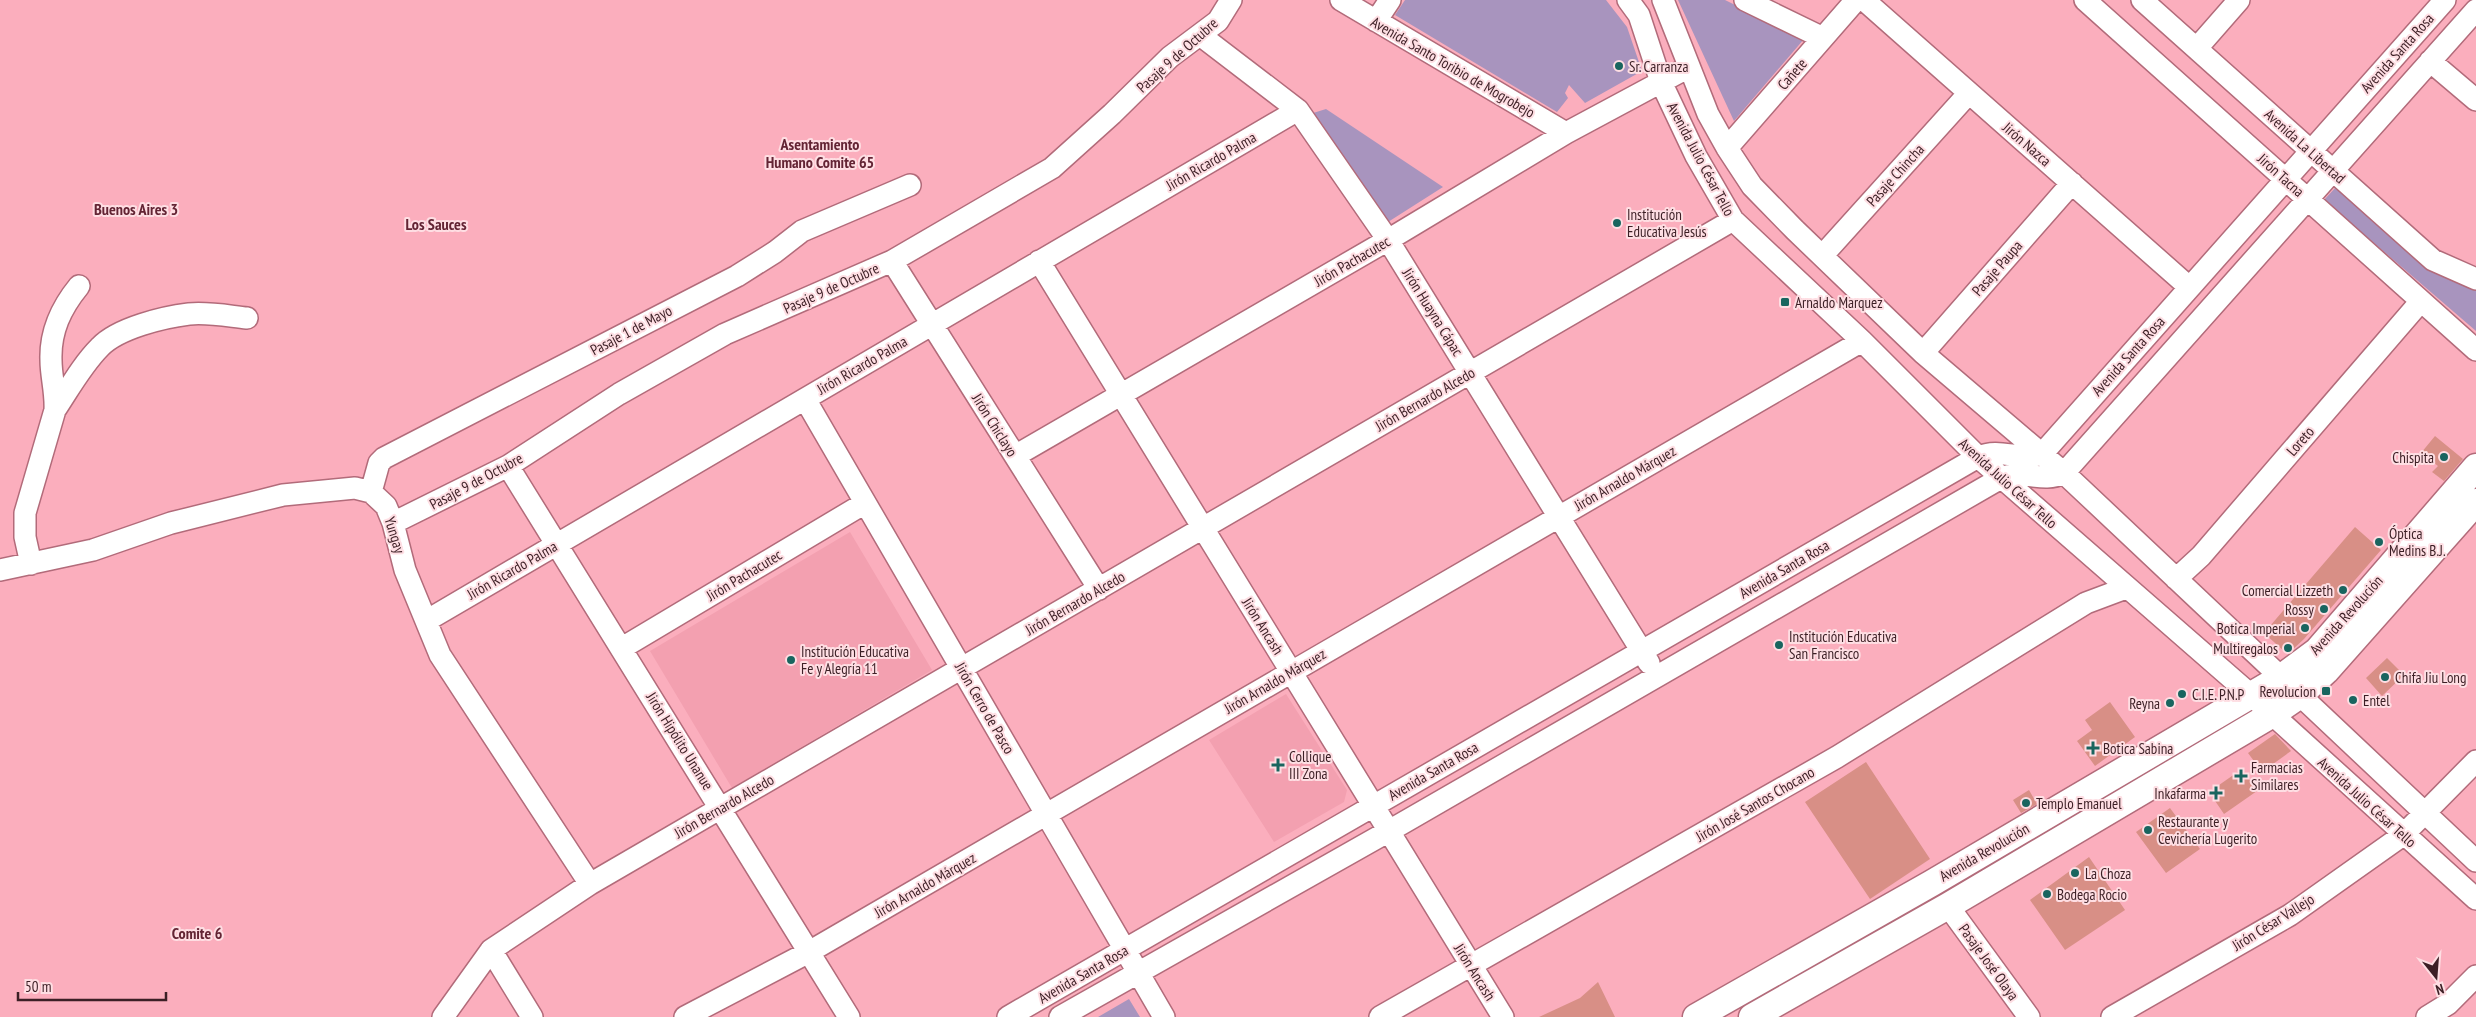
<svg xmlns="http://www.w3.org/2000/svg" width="2476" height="1017" viewBox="0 0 2476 1017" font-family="'PT Sans Narrow',sans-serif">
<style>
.built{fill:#f3a0b0}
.green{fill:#a894be}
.building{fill:#d88f86}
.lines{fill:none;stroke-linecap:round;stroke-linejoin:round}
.minor-casing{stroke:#b26b7a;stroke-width:24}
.major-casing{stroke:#b26b7a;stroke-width:29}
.minor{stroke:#fff;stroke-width:21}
.major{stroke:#fff;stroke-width:26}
.poi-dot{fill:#19655f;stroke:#fedee3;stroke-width:2}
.labels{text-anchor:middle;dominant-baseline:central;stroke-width:4;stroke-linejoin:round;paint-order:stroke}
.street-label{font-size:15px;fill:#3c1f25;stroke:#fedee3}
.poi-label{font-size:15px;fill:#3c1f25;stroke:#fedee3;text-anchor:start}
.neighbourhood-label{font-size:16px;font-weight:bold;fill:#632434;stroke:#fedee3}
</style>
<rect width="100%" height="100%" fill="#fbaebd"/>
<path class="built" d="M850,532L932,670L732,788L650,651Z
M1286,694L1347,790L1344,802L1274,842L1209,740Z"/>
<path class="green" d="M1405,0H1606L1627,27L1642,71L1585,103L1569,85L1565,93L1568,98L1557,112L1395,15Z
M1678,0H1725L1804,39L1734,121Z
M1326,109L1443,187L1388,222L1310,114Z
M2337,186L2476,286V331L2324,200Z
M1129,999L1140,1017H1098Z"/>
<path class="building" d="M2435,436L2463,459L2444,481L2432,472L2438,466L2421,453Z
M2355,527L2381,550L2304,639L2290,652H2285L2264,633Z
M2387,658L2404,675L2382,696L2366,678Z
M2110,702L2135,737L2095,766L2077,741L2092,730L2085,720Z
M2275,734L2291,751L2262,772L2248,753Z
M1866,762L1930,859L1870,899L1805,802Z
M2242,769L2257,791L2224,814L2209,792Z
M2029,790L2037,804L2021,813L2013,800Z
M2170,808L2200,849L2166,873L2136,832Z
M2089,857L2125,910L2065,950L2030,900Z
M1598,982L1615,1017H1539L1580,998Z"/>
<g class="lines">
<defs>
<path id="minor" d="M1341,0L1566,133
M1628,0L1639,15L1661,82L1696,156L1733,220L1862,341L1978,457L2252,696L2476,899
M1663,0L1708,114L1727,148L1752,186L1795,230L1923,353L2064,473L2476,861
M1745,0L1823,38
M1864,0L2189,287
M2085,0L2476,350
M2142,0L2433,260L2476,279
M1376,21L1390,0
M1200,35L1298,110L1388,240L1649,663
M2197,48L2239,0
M2430,61L2476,100
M1727,148L1856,0
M1822,256L1969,93
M892,261L1099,589
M1039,261L1503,1017
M1923,353L2072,183
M805,399L1164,1017
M55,410C69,389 82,365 100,347C118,328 164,317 189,314C208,312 228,316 247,318
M1015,456L1388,240L1566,133L1689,67
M508,466L849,1017
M371,492L379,463L384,458L737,276L775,252L802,231L910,185
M393,523L508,466L619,394L725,334L892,261L1052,168L1112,114L1170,57L1218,21L1231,0
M31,564L25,537V513L55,410C56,392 51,377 51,360C50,331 61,308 79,286
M0,570L93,550L171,523L283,495L355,488L371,492L386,506L393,523L405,570L440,655L590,884
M2176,579L2201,556L2421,301
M426,621L1298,110
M622,648L865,503
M1948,906L2029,1017
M491,950L532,1017
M443,1017L491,950L590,884L1733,220
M685,1017L809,952L1862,341
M1008,1017L1978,457C2002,447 2018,462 2042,454L2445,0
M1060,1017L1389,831L2001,478C2025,468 2040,484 2064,473L2476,10
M1380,1017L1837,757L2086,603L2126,588
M2112,1017L2290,915L2403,835L2476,761
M2427,1017L2448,1004L2476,976"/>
<path id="major" d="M1696,1017L1932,883L2282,677L2317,651L2476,467
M1752,1017L1948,906L2271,715L2300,695L2326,671L2476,502"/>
</defs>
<use href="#minor" class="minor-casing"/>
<use href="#major" class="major-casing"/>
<use href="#minor" class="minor"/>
<use href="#major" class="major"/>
</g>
<g class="poi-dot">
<circle cx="1619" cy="66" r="5"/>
<circle cx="1617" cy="223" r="5"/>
<rect x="1780" y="297" width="10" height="10" rx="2.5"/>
<circle cx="2444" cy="457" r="5"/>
<circle cx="2379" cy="542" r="5"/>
<circle cx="2343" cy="590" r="5"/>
<circle cx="2324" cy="609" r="5"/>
<circle cx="2305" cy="628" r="5"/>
<circle cx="1779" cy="645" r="5"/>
<circle cx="2288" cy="648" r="5"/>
<circle cx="791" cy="660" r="5"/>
<circle cx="2385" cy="677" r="5"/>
<rect x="2321" y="686" width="10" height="10" rx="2.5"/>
<circle cx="2182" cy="694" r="5"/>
<circle cx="2353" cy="700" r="5"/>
<circle cx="2170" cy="703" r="5"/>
<path d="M2090.5 740.5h5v5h5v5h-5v5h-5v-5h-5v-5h5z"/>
<path d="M1275.5 757.5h5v5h5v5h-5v5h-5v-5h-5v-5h5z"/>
<path d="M2238.5 768.5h5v5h5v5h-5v5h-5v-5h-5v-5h5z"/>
<path d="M2213.5 785.5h5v5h5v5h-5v5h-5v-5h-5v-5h5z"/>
<circle cx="2026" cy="803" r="5"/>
<circle cx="2148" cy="830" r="5"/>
<circle cx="2075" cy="873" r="5"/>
<circle cx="2047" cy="894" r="5"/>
</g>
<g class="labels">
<g class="street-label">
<text transform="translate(2397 53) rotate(-48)">Avenida Santa Rosa</text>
<text transform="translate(1177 55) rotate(-42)">Pasaje 9 de Octubre</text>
<text transform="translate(1453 67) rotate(30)">Avenida Santo Toribio de Mogrobejo</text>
<text transform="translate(1792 74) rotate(-49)">Cañete</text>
<text transform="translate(2027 144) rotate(41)">Jirón Nazca</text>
<text transform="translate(2305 146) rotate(42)">Avenida La Libertad</text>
<text transform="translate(1701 159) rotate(62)">Avenida Julio César Tello</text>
<text transform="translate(1211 161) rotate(-30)">Jirón Ricardo Palma</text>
<text transform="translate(1895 175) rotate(-48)">Pasaje Chincha</text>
<text transform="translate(2281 175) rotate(42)">Jirón Tacna</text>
<text transform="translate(1352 261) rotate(-30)">Jirón Pachacutec</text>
<text transform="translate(1997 268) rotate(-49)">Pasaje Paupa</text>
<text transform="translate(831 288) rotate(-24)">Pasaje 9 de Octubre</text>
<text transform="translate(1433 312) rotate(58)">Jirón Huayna Cápac</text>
<text transform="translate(631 330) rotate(-28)">Pasaje 1 de Mayo</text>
<text transform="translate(2128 356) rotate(-48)">Avenida Santa Rosa</text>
<text transform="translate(862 365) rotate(-30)">Jirón Ricardo Palma</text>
<text transform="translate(1425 399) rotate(-30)">Jirón Bernardo Alcedo</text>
<text transform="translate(995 425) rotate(58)">Jirón Chiclayo</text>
<text transform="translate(2300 441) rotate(-49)">Loreto</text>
<text transform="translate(1625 478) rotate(-30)">Jirón Arnaldo Márquez</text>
<text transform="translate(476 481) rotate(-28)">Pasaje 9 de Octubre</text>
<text transform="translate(2008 483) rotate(42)">Avenida Julio César Tello</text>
<text transform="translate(395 535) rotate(73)">Yungay</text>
<text transform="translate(1784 569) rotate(-30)">Avenida Santa Rosa</text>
<text transform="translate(512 570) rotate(-30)">Jirón Ricardo Palma</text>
<text transform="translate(744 575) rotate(-31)">Jirón Pachacutec</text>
<text transform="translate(1075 603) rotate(-30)">Jirón Bernardo Alcedo</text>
<text transform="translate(2346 615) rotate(-48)">Avenida Revolución</text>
<text transform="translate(1263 626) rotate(58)">Jirón Ancash</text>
<text transform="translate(1275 681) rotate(-30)">Jirón Arnaldo Márquez</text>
<text transform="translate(985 708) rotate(60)">Jirón Cerro de Pasco</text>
<text transform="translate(680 741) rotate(58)">Jirón Hipólito Unanue</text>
<text transform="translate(1433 771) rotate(-30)">Avenida Santa Rosa</text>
<text transform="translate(2367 802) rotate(42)">Avenida Julio César Tello</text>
<text transform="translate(1755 804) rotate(-30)">Jirón José Santos Chocano</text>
<text transform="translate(724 806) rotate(-30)">Jirón Bernardo Alcedo</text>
<text transform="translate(1984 852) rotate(-30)">Avenida Revolución</text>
<text transform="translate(925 885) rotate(-30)">Jirón Arnaldo Márquez</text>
<text transform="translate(2273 922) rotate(-32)">Jirón César Vallejo</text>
<text transform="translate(1989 962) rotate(54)">Pasaje José Olaya</text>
<text transform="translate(1475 972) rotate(58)">Jirón Ancash</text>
<text transform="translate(1083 974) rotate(-30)">Avenida Santa Rosa</text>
</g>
<g class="poi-label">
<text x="1629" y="66">Sr. Carranza</text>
<text x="1627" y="214">Institución<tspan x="1627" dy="17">Educativa Jesús</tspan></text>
<text x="1795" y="302">Arnaldo Marquez</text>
<text x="2434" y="457" text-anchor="end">Chispita</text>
<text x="2389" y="533">Óptica<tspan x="2389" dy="17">Medins B.J.</tspan></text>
<text x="2333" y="590" text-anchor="end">Comercial Lizzeth</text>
<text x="2314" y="609" text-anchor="end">Rossy</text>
<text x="2295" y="628" text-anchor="end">Botica Imperial</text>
<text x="1789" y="636">Institución Educativa<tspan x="1789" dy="17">San Francisco</tspan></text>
<text x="2278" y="648" text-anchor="end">Multiregalos</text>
<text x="801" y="651">Institución Educativa<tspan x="801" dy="17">Fe y Alegría 11</tspan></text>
<text x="2395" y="677">Chifa Jiu Long</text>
<text x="2316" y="691" text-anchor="end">Revolucion</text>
<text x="2192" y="694">C.I.E. P.N.P</text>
<text x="2363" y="700">Entel</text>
<text x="2160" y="703" text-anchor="end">Reyna</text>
<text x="2103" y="748">Botica Sabina</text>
<text x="1289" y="756">Collique<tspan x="1289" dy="17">III Zona</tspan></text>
<text x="2251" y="767">Farmacias<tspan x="2251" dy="17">Similares</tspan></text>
<text x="2206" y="793" text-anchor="end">Inkafarma</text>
<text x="2036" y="803">Templo Emanuel</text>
<text x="2158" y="821">Restaurante y<tspan x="2158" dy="17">Cevichería Lugerito</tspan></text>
<text x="2085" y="873">La Choza</text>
<text x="2057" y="894">Bodega Rocio</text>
</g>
<g class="neighbourhood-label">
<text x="820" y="144">Asentamiento<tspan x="820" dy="18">Humano Comite 65</tspan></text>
<text x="136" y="209">Buenos Aires 3</text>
<text x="436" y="224">Los Sauces</text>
<text x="197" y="933">Comite 6</text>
</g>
</g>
<g transform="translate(2436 977) rotate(163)" stroke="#fedee3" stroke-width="4" paint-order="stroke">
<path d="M0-4L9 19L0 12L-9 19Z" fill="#3c1f25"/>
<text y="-8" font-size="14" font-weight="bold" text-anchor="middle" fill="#3c1f25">N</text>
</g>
<path d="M18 992v8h148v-8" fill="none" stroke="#3c1f25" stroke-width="2.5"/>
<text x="25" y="992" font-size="15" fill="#3c1f25" stroke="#fedee3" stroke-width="4" paint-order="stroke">50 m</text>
</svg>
